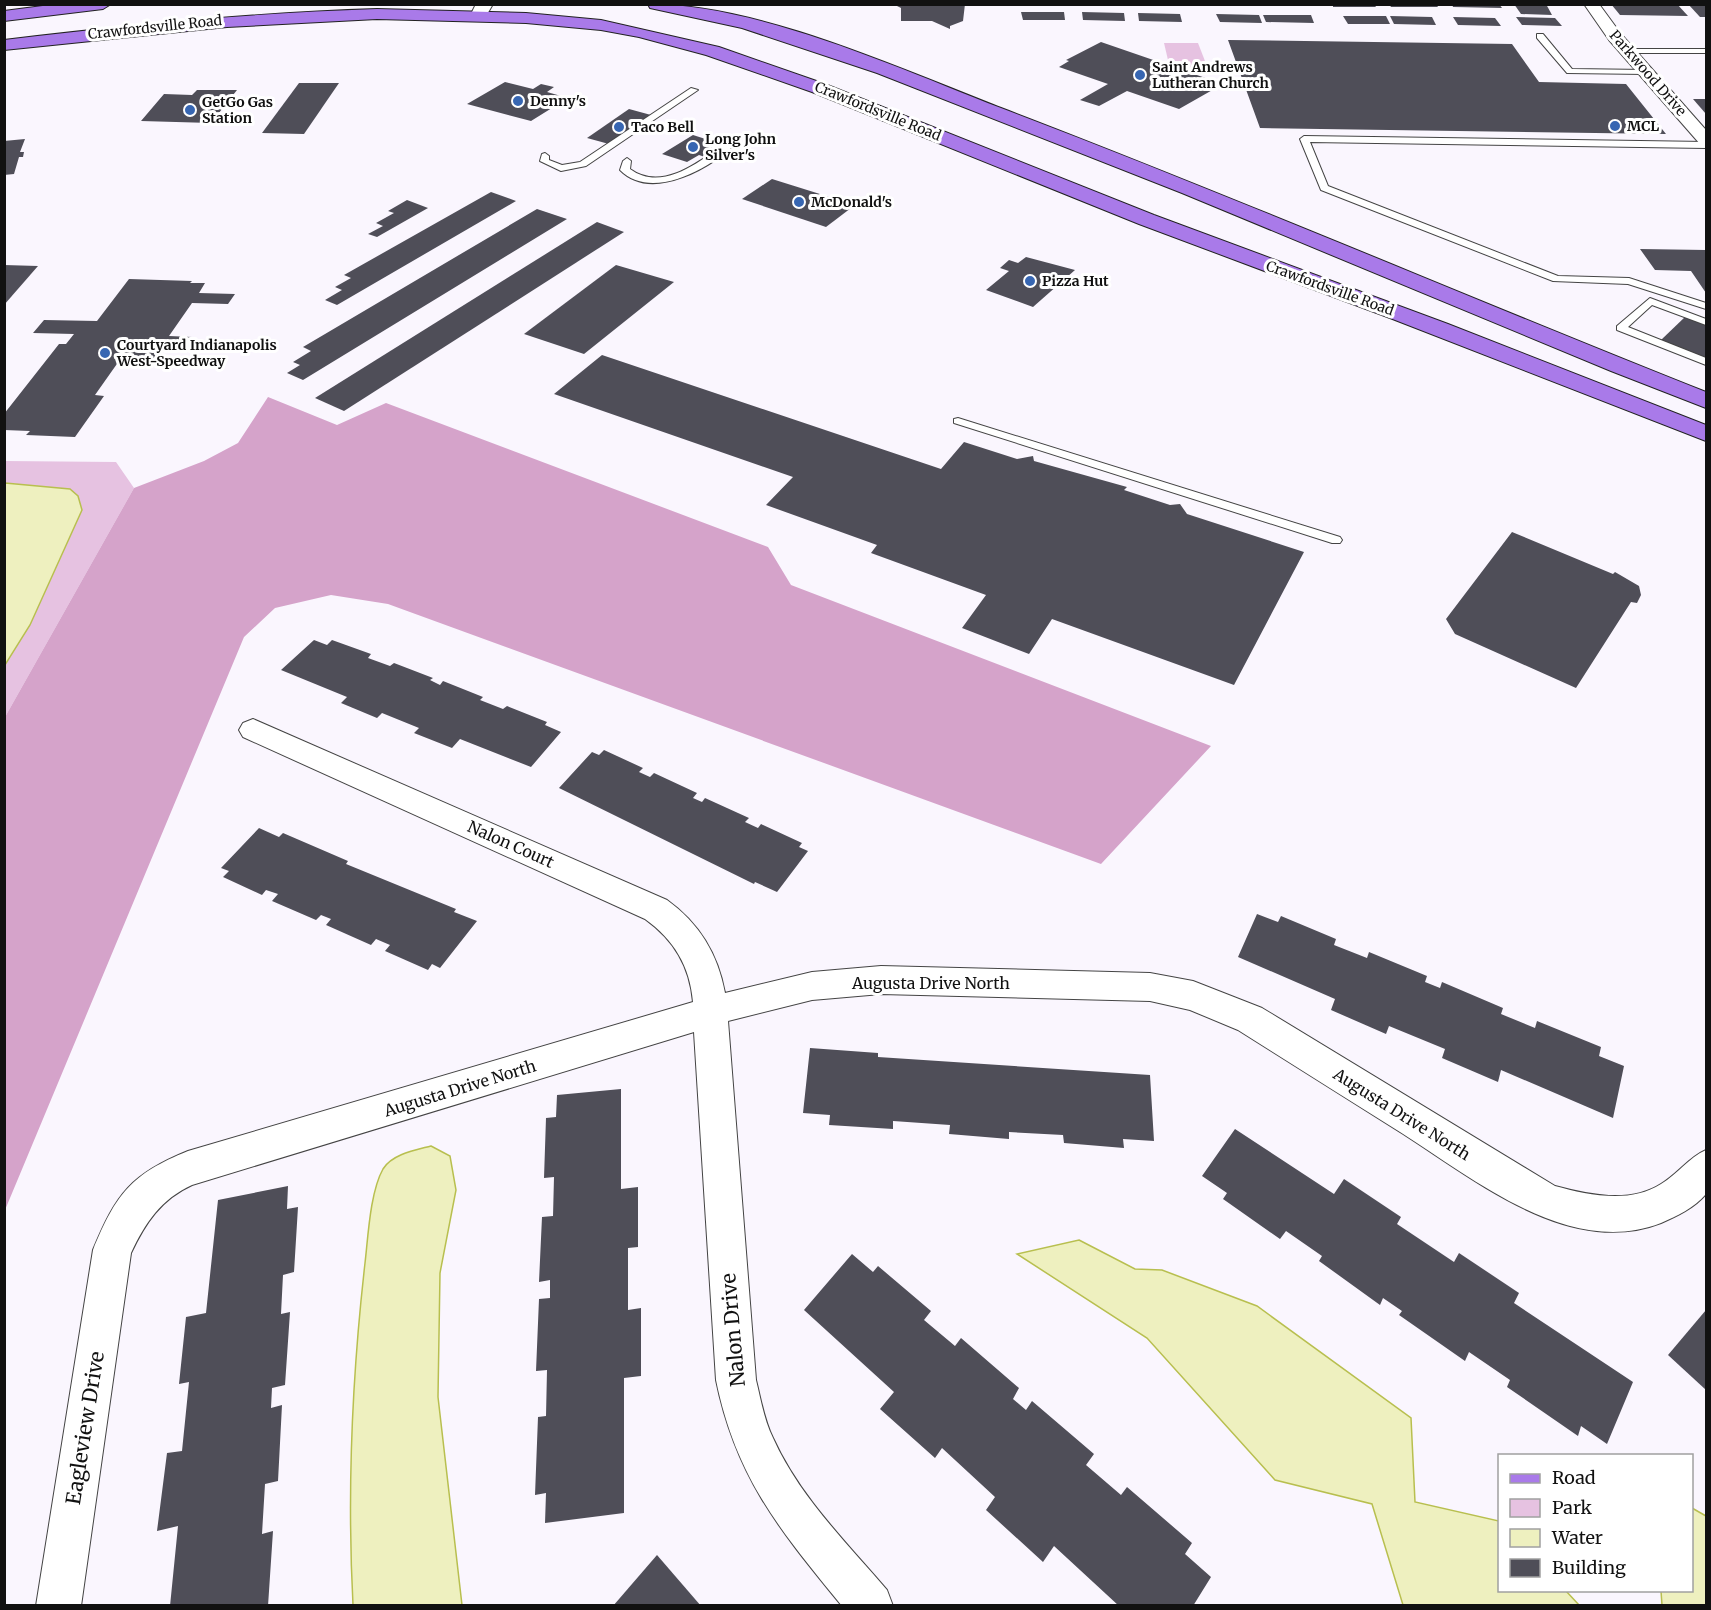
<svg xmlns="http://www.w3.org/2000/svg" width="1711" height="1610" font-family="Merriweather,serif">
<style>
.green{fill:#e6c2e1}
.forest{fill:#d5a3ca}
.water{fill:#eef0bf;stroke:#b8bf4f;stroke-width:1.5}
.building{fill:#4f4e58}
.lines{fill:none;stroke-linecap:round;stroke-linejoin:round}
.service-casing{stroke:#444;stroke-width:2}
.minor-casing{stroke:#444;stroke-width:2}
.tertiary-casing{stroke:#444;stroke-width:2}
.primary-casing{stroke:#222;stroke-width:2}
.service{fill:#fff;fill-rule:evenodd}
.minor{fill:#fff;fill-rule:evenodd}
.tertiary{fill:#fff;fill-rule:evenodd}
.primary{fill:#a97ae9;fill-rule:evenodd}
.poi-dot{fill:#3766b2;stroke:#fff;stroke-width:2}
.labels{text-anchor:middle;stroke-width:6;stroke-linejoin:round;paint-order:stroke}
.far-street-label{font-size:14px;fill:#111;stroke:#fff}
.far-poi-label{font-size:14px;font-weight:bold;fill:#111;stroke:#fff;text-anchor:start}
.street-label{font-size:16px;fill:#111;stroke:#fff}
.near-street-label{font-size:20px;fill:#111;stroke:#fff}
</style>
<rect width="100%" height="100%" fill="#faf6fe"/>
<g class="green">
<path d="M1164,43H1198L1210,74L1168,60Z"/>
<path d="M5,461L116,462L134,488L5,717V665L30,625L82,510L70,489L5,483Z"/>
</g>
<path class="forest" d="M268,397L337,425L386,403L768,547L791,585L1211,746L1101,864L388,604L331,595L275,608L244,637L5,1210V717L134,488L204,461L238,443Z"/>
<g class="water">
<path d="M5,483L70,489L78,496L82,510L30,625L5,665Z"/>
<path d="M431,1146L450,1156L456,1190L440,1273L438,1397L462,1605H353C347,1491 352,1377 365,1263C368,1238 370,1192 383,1169C392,1154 416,1150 431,1146Z"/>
<path d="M1079,1240L1135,1269L1162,1270L1257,1306L1411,1418L1415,1502L1499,1521L1500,1590L1566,1591L1579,1605H1403L1372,1504L1275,1480L1147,1338L1017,1254Z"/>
<path d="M1692,1508L1706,1516V1605H1662L1661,1591L1692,1590Z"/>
</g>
<g class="building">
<path d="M893,4H965L963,21L950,26V29L932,21H901V8Z"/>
<path d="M1333,4H1374L1376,7H1333Z"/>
<path d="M1389,4H1436L1438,7H1391Z"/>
<path d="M1452,4H1499L1502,8L1453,7Z"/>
<path d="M1514,4H1546L1552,15L1521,14Z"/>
<path d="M1611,4H1677L1688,16L1620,15Z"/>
<path d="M1688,4H1706V17H1700Z"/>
<path d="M1021,12H1064L1065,20H1023Z"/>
<path d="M1082,12L1124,13L1125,21L1083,20Z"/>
<path d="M1138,13L1180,14L1182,22L1139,21Z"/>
<path d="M1216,14L1259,15L1262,23L1220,22Z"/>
<path d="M1263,15H1311L1314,23L1266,22Z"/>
<path d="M1343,16H1386L1390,24H1348Z"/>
<path d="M1390,16L1432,17L1436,25L1394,24Z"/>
<path d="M1453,17L1495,18L1501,26L1458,25Z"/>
<path d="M1516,17L1555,18L1562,26L1522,25Z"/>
<path d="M1228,40L1512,44L1539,82L1626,84L1666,134L1260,128Z"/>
<path d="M1101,42L1223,84L1179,109L1127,91L1099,106L1080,100L1108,84L1059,67L1069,61L1066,60Z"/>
<path d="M505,82L533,89L541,84L554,87L547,92L568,98L531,121L467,104Z"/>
<path d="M299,83H339L304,134L262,133Z"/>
<path d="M197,90H237L211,123L141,121L164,94L192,95Z"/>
<path d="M1693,99H1706V114Z"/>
<path d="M629,109L651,115L609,144L587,138Z"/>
<path d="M693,135L718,143L706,151L711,153L705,157L699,155L687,162L662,154Z"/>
<path d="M25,139L20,152H24L23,157H19L14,174L4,175V141Z"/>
<path d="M772,179L855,205L826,227L742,199Z"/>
<path d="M491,192L516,201L337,305L325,300L342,290L335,287L351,278L344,275Z"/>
<path d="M407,200L428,208L377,237L368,234L383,226L376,223L394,213L388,211Z"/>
<path d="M537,209L567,219L303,380L287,373L300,365L293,362L311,351L303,347Z"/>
<path d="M597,222L624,232L344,411L315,398Z"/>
<path d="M1640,249L1706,250V293L1691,271L1655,270Z"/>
<path d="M1026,257L1075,270L1033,307L986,290L1009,271L1000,268L1009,260L1018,263Z"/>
<path d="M4,265L38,266L4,305Z"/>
<path d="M616,265L674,282L584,354L524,334Z"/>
<path d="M129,279L192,281L190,283H205L199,293L235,294L228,304L192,303L169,336L192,337L186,345L164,344L151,362L119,361L95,395L104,396L75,437L26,435L30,431L4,430V414L59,344H66L74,334L33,333L44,320L97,321Z"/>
<path d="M1686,316L1706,324V358L1661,340Z"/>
<path d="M602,355L941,469L964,442L1017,459L1033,456L1034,461L1127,487L1124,490L1170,505L1180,504L1187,514L1304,552L1234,685L1052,619L1029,654L962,628L986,595L871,553L877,545L766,505L793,477L554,394Z"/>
<path d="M1512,532L1613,574L1615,572L1639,586L1641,595L1637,603L1631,602L1576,688L1455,634L1446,619Z"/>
<path d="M314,640L327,645L332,640L371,654L368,658L390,666L394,663L433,678L430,680L440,685L443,681L483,697L480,700L503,709L507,706L547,722L545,725L561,732L531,767L460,739L452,748L414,733L419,728L382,713L377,718L341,703L347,697L281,670Z"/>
<path d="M604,750L643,768L639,772L650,777L654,773L697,793L693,798L702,802L705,798L749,818L745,822L758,828L761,824L802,843L799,847L808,851L777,892L755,882L754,884L559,788L592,752L599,755Z"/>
<path d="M259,828L279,837L283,833L348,861L346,864L456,909L454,912L477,921L440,968L432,964L428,970L385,951L390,945L376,939L371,945L326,925L331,919L321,915L316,920L272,901L278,894L266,890L262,895L223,877L229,871L221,868Z"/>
<path d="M1257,914L1278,922L1281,916L1336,939L1334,945L1367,958L1369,952L1427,976L1425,982L1440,988L1442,982L1503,1008L1501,1014L1535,1028L1537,1021L1601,1047L1599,1056L1624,1066L1613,1118L1501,1070L1498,1082L1442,1058L1445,1049L1389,1026L1386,1034L1331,1010L1335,999L1238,957Z"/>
<path d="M810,1048L878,1053V1057L1150,1075L1154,1141L1123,1139L1124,1148L1064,1143L1063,1135L1009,1132V1139L949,1134L950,1125L893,1121V1129L829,1125L830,1115L803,1113Z"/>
<path d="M621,1089V1189L638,1187V1247L628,1248V1310L641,1308V1376L624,1378V1513L545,1523L546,1493L535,1495L538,1417L546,1416L547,1370L536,1371L539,1299L550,1298V1280L539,1282L542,1217L553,1216L554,1177L544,1178L546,1118L556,1117L557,1095Z"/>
<path d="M1235,1129L1334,1194L1344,1179L1401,1217L1397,1224L1454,1262L1459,1253L1519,1293L1514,1303L1633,1382L1607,1444L1581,1426L1578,1436L1507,1387L1510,1380L1469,1352L1465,1361L1399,1315L1402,1311L1383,1298L1380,1305L1319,1261L1322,1256L1286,1231L1280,1239L1223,1199L1227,1193L1202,1176Z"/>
<path d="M288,1186L287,1209L298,1207L294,1272L283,1275L281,1314L290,1312L285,1385L272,1388L271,1408L282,1405L278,1481L265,1484L262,1534L273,1531L268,1606H170L178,1526L157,1531L167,1453L182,1451L189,1382L179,1384L186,1317L206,1313L218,1200Z"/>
<path d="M852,1254L873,1272L878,1266L931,1311L924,1320L955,1346L961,1338L1019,1388L1013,1399L1026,1410L1032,1401L1094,1454L1086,1465L1121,1495L1127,1487L1192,1543L1185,1554L1211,1577L1193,1606H1119L1054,1546L1043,1562L986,1510L995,1497L942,1448L935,1458L880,1409L894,1392L804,1310Z"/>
<path d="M1706,1310V1390L1668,1355Z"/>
<path d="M657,1555L701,1606H613Z"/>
</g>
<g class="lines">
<defs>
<g id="service">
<path d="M1537,34H1543L1572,69L1646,70L1650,72L1646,74L1567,73L1537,38Z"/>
<path d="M1627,49H1706V53H1624L1623,51Z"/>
<path d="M691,88L698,90L586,166L561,171L540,161L542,154L545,153L549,156V160L562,165L580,162Z"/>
<path d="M1304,136L1706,142V148L1310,142L1328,186L1558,276L1629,278L1706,303V309L1628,284L1553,281L1321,190L1300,139Z"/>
<path d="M733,138L740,140C714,166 653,203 620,170L623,161L627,158L631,161L630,169C664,194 704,158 733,138Z"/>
<path d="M1650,298L1706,319V325L1652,305L1628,327L1706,358V365L1617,330V326Z"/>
<path d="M958,418L1340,537L1342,540L1340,543H1332L954,423V419Z"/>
</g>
<g id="minor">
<path d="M1584,4H1599L1621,34L1706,130V145L1700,144L1609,40Z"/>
<path d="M253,719L667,900C699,923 718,954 725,993L812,972L881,966L1150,973L1193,981L1262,1008L1555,1186C1588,1195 1630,1204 1661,1184C1678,1174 1688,1158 1706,1150V1194C1694,1208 1677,1216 1661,1223C1569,1259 1473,1178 1400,1132C1346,1098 1292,1064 1238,1030L1190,1010L1150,1001L881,994L812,1000L728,1021L756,1380C761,1400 764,1420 773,1438C799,1496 846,1542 887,1590L893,1606H842C780,1530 736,1478 716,1380L694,1032L192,1185C161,1199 145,1223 131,1253L81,1606H36L93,1250C116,1194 131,1174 188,1151L693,1002C690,966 674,940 645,919L243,737L239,730L243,723Z"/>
</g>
<path id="tertiary" d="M476,4H493L486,16L480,17L472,12Z"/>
<g id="primary">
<path d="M58,4H111L103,9L4,21V11Z"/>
<path d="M648,4C758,4 898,68 1001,108C1238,198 1471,299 1706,392V408L1611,371L1182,193L877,73L742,28L650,8Z"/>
<path d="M377,9L526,13L601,20L719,47L825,84L1154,215L1448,324L1706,425V441L1390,318L1139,224L812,92L706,55L639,37L601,30L526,23L377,19L227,27L4,50V40C128,25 252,13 377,9Z"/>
</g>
</defs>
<use href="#service" class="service-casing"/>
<use href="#minor" class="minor-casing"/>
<use href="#tertiary" class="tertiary-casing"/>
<use href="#primary" class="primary-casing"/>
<use href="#service" class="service"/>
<use href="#minor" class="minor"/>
<use href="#tertiary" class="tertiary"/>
<use href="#primary" class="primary"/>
</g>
<g class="poi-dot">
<circle cx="1140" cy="75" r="6"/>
<circle cx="518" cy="101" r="6"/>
<circle cx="190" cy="110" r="6"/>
<circle cx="1615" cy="126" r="6"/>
<circle cx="619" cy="127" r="6"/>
<circle cx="693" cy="147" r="6"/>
<circle cx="799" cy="202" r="6"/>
<circle cx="1030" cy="281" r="6"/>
<circle cx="105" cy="353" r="6"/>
</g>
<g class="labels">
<g class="far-street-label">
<text transform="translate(155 27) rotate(-6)" y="5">Crawfordsville Road</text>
<text transform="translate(1648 73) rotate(49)" y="5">Parkwood Drive</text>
<text transform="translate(878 111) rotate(22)" y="5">Crawfordsville Road</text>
<text transform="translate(1330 288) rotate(20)" y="5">Crawfordsville Road</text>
</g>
<g class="far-poi-label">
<text x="1152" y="72">Saint Andrews<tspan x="1152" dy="16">Lutheran Church</tspan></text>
<text x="530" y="106">Denny's</text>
<text x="202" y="107">GetGo Gas<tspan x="202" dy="16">Station</tspan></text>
<text x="1627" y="131">MCL</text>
<text x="631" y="132">Taco Bell</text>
<text x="705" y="144">Long John<tspan x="705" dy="16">Silver's</tspan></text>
<text x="811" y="207">McDonald's</text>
<text x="1042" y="286">Pizza Hut</text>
<text x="117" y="350">Courtyard Indianapolis<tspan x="117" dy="16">West-Speedway</tspan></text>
</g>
<g class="street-label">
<text transform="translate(511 844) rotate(24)" y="6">Nalon Court</text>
<text x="931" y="989">Augusta Drive North</text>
<text transform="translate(460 1088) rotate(-17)" y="6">Augusta Drive North</text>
<text transform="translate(1402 1114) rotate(32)" y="6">Augusta Drive North</text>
</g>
<g class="near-street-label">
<text transform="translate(733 1330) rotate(-95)" y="7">Nalon Drive</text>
<text transform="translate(85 1428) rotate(-81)" y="7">Eagleview Drive</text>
</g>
</g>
<rect width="1711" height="1610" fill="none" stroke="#111111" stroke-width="12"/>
<rect x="1498" y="1454" width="195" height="138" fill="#ffffff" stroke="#a0a0a0" stroke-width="1.5"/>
<rect x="1510" y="1474" width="30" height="9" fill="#a97ae9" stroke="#a0a0a0" stroke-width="1.5"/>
<text x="1552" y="1484" font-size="18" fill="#111111">Road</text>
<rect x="1510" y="1499" width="30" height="18" fill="#e6c2e1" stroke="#a0a0a0" stroke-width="1.5"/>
<text x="1552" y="1514" font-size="18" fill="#111111">Park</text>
<rect x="1510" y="1529" width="30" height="18" fill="#eef0bf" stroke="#a0a0a0" stroke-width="1.5"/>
<text x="1552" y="1544" font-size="18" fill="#111111">Water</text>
<rect x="1510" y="1559" width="30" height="18" fill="#4f4e58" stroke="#a0a0a0" stroke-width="1.5"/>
<text x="1552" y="1574" font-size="18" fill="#111111">Building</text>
</svg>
